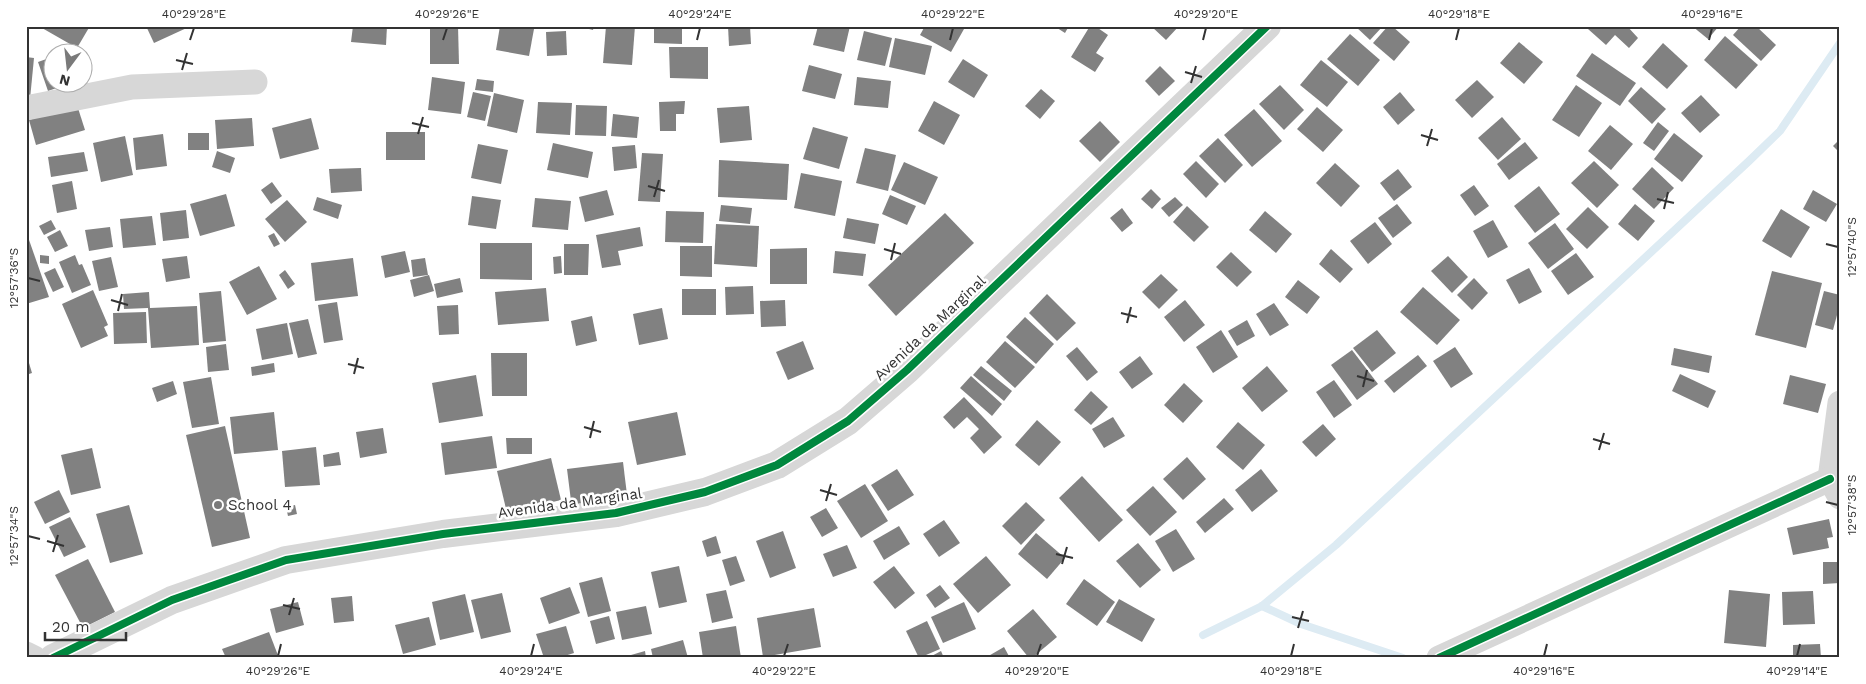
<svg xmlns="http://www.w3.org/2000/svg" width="1866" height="684" font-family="'Work Sans',sans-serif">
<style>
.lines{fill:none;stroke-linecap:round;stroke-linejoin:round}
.stream{stroke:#ddebf3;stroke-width:8}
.building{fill:#818181}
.minor{stroke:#d7d7d7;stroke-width:25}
.tertiary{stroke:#d7d7d7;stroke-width:28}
.cycleway-casing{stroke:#fff;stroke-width:11}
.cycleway{stroke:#00873e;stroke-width:8}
.ticks{fill:none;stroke:#333;stroke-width:2}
.poi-dot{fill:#7a7a7a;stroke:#fff;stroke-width:2}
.labels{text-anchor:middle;stroke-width:5;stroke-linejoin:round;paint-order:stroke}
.street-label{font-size:15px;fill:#333;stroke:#fff}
.poi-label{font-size:15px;fill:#333;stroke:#fff;text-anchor:start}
.neatline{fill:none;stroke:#333;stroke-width:2}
.ticks-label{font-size:12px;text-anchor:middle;fill:#333}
</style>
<rect width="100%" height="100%" fill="#fff"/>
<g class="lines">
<g class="stream">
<path d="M1262,606L1301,624L1403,658"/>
<path d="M1203,635L1262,606L1336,545L1749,161L1780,131L1840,43"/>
</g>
</g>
<g class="building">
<path d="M43,26H90L77,48L42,28Z"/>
<path d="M146,26H191L154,43Z"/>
<path d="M353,26H387L386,45L351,42Z"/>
<path d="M430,26H458L459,64H430Z"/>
<path d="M500,26L534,29L529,56L496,50Z"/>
<path d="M577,26H594L593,30Z"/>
<path d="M606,26H635L632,65L603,63Z"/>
<path d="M654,26H682V44L654,43Z"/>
<path d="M728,26H750L751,44L729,46Z"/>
<path d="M818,26H850L844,52L813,45Z"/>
<path d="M925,26H959L964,29L951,52L920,35Z"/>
<path d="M1054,26H1069L1065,33Z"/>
<path d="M1090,26H1095L1108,35L1096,53L1104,58L1095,72L1071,57Z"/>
<path d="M1151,26H1179L1166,40Z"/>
<path d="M1355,26H1383L1370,40Z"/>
<path d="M1388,26H1392L1410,42L1394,61L1373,43Z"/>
<path d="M1591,26H1627L1638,38L1629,48L1615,35L1606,45L1588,29Z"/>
<path d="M1692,26H1719L1708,39Z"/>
<path d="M1741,26H1756L1776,45L1761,61L1733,35Z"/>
<path d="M566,31L567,55L547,56L546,32Z"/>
<path d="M864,31L892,38L885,66L857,60Z"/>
<path d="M1350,34L1380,60L1358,86L1327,59Z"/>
<path d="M1725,36L1758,65L1736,89L1704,60Z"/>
<path d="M895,38L932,46L925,75L889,67Z"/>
<path d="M1519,42L1543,62L1524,84L1500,63Z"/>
<path d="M1663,43L1688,66L1667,89L1642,67Z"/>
<path d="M669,47H708V79L670,78Z"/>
<path d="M1592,53L1636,83L1620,106L1576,76Z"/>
<path d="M26,57L34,58L30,99H26Z"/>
<path d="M52,57V82L71,83L48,91L38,62Z"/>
<path d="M963,59L988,75L974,98L948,82Z"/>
<path d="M1321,60L1348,82L1327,107L1300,85Z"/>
<path d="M809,65L842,74L835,99L802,91Z"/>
<path d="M1160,66L1175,81L1159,96L1145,81Z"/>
<path d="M432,77L465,82L461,114L428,110Z"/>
<path d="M857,77L891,81L888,108L854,105Z"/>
<path d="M477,79L494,81L493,92L475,90Z"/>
<path d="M1477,80L1494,97L1472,118L1455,100Z"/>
<path d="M1280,85L1304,110L1284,130L1259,104Z"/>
<path d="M1576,85L1602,103L1579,137L1552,120Z"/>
<path d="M1641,87L1666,109L1652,124L1628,101Z"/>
<path d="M1041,89L1055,101L1040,119L1025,106Z"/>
<path d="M473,92L491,96L485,121L467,117Z"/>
<path d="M1400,92L1415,110L1398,125L1383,107Z"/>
<path d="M494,93L524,100L517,133L487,126Z"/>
<path d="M1701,95L1720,115L1700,133L1681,113Z"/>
<path d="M685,101L684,114H676V131H660L659,102Z"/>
<path d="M934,101L960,115L944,145L918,131Z"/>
<path d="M538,102L572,103L570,135L536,133Z"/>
<path d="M77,105L85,130L36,145L29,120Z"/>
<path d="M576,105L607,106L606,136L575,135Z"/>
<path d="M749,106L752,140L720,143L717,108Z"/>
<path d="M1317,107L1343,130L1323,152L1297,129Z"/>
<path d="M1254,109L1282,141L1252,167L1224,135Z"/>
<path d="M613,114L639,117L637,138L611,136Z"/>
<path d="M1502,117L1521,139L1498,160L1478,138Z"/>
<path d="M252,118L254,146L217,149L215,120Z"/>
<path d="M311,118L319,149L280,159L272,128Z"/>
<path d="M1100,121L1120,142L1100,162L1079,141Z"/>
<path d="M1658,122L1669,131L1654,151L1643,143Z"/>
<path d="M1610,125L1633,144L1611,170L1588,151Z"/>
<path d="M813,127L848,137L839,169L803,159Z"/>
<rect x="386" y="132" width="39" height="28"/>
<rect x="188" y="133" width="21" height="17"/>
<path d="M1674,133L1703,156L1682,182L1654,159Z"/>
<path d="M163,134L167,166L136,170L133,138Z"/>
<path d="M125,136L133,175L101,182L93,143Z"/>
<path d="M1218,138L1243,165L1225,183L1199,156Z"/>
<path d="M1840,139V153L1833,146Z"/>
<path d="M1525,142L1538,158L1509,180L1497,164Z"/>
<path d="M553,143L593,152L588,178L547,170Z"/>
<path d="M478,144L508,150L501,184L471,178Z"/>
<path d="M635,145L637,168L614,171L612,147Z"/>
<path d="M865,148L896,155L888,191L856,183Z"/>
<path d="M217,151L235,158L230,173L212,167Z"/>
<path d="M84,152L88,171L51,177L48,157Z"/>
<path d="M642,153L663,154L660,202L638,201Z"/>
<path d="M719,160L789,164L787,200L718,197Z"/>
<path d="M1196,161L1219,184L1206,198L1183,174Z"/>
<path d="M1594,161L1619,185L1597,208L1571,183Z"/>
<path d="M904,162L938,177L925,205L891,190Z"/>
<path d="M1335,163L1360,186L1341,207L1316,183Z"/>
<path d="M1652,167L1674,188L1654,209L1632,189Z"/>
<path d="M361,168L362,191L331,193L329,169Z"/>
<path d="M1398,169L1412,187L1394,201L1380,183Z"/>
<path d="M801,173L842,181L835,216L794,208Z"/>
<path d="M72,181L77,209L57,213L52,185Z"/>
<path d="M272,182L282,196L271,204L261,190Z"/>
<path d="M1474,185L1489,206L1475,216L1460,195Z"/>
<path d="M1539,186L1560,214L1535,233L1514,206Z"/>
<path d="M1151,189L1161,199L1152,209L1141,199Z"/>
<path d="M607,190L614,215L585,222L579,197Z"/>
<path d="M1813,190L1837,204L1826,222L1803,209Z"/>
<path d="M226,194L235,226L200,236L190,204Z"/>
<path d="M890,195L916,206L907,225L882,214Z"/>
<path d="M472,196L501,200L496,229L468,225Z"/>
<path d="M317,197L342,205L338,219L313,210Z"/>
<path d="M1175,197L1183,205L1169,217L1161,208Z"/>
<path d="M535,198L571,201L568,230L532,227Z"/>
<path d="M287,200L307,222L285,242L265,219Z"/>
<path d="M1397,204L1412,223L1393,238L1378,218Z"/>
<path d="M1635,204L1655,221L1638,241L1618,224Z"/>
<path d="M721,205L752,208L750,224L719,221Z"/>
<path d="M1187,206L1209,227L1194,242L1173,222Z"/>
<path d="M1588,207L1609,227L1587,249L1566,229Z"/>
<path d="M1122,208L1133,223L1122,232L1110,218Z"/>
<path d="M1781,209L1810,227L1791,258L1762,241Z"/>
<path d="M186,210L189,238L163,241L160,213Z"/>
<path d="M666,211L704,212L703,243L665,242Z"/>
<path d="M1265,211L1292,234L1276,253L1249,230Z"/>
<path d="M945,213L974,243L896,316L868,285Z"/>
<path d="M152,216L156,245L123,248L120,219Z"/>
<path d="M847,218L879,224L875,244L843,238Z"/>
<path d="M51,220L56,229L44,235L39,226Z"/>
<path d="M1493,220L1508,247L1488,258L1473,231Z"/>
<path d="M1375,222L1392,244L1368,264L1350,241Z"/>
<path d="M1555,223L1574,249L1548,269L1528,243Z"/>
<path d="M716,224L759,226L757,267L714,264Z"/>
<path d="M110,227L113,247L89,251L85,230Z"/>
<path d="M640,227L643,246L618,251L621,265L602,268L596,235Z"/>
<path d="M60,230L68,246L55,252L47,237Z"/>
<path d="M274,233L280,244L274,247L268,236Z"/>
<path d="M26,237H28L49,297L26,304Z"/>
<path d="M480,243H532V280L480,279Z"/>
<path d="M564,244H589L588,275H564Z"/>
<path d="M680,246H712V277L680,276Z"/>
<path d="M807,248V284H770V249Z"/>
<path d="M1331,249L1353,269L1340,283L1319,264Z"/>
<path d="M405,251L410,272L385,278L381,256Z"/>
<path d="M835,251L866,254L863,276L833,273Z"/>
<path d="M1231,252L1252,272L1237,287L1216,267Z"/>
<path d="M1576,253L1594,277L1568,295L1551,271Z"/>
<path d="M40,255L49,256V264L40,263Z"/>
<path d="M75,255L79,265L82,264L91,285L72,293L59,262Z"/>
<path d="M187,256L190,278L166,282L162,259Z"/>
<path d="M561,256L562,273L554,274L553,257Z"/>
<path d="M1448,256L1468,277L1452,293L1431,271Z"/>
<path d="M111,257L118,287L99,291L92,261Z"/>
<path d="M353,258L358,296L315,301L311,263Z"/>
<path d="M425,258L428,275L413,277L411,260Z"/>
<path d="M259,266L277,299L247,315L229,282Z"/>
<path d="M55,268L64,287L53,292L44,273Z"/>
<path d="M1529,268L1542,292L1519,304L1506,280Z"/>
<path d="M285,270L295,284L288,289L279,275Z"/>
<path d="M1772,271L1822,283L1806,348L1755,335Z"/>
<path d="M1161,274L1178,290L1159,309L1142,292Z"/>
<path d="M429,275L434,291L414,297L410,280Z"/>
<path d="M460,278L463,292L437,298L434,284Z"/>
<path d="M1474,278L1488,293L1472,310L1457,295Z"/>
<path d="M1298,280L1320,297L1307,314L1285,297Z"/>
<path d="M753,286L754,314L726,315L725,287Z"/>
<path d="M1423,287L1460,320L1437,345L1400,312Z"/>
<path d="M546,288L549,321L498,325L495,292Z"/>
<rect x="682" y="289" width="34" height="26"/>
<path d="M93,290L108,325L104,327L108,336L81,348L62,304Z"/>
<path d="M221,291L226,341L203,343L199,293Z"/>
<path d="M1824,291L1840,295V304L1833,330L1815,325Z"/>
<path d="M149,292L150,308L197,306L199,345L151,348L148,308L124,309L123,294Z"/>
<path d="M1047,294L1076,323L1057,341L1029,313Z"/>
<path d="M785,300L786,326L761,327L760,301Z"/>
<path d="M1185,300L1205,325L1184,342L1164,317Z"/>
<path d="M337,302L343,340L324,343L318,305Z"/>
<path d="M1274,303L1289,325L1270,336L1256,314Z"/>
<path d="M458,305L459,334L439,335L437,306Z"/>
<path d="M662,308L668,339L639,345L633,314Z"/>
<path d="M146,312L147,343L114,344L113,313Z"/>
<path d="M592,316L597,341L576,346L571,321Z"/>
<path d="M1025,317L1054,344L1036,364L1006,337Z"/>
<path d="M308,319L317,354L298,358L289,323Z"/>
<path d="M1247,320L1255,336L1237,346L1228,331Z"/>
<path d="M287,323L293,354L262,360L256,329Z"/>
<path d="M1221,330L1238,357L1213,373L1196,347Z"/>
<path d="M1377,330L1396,353L1372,372L1353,348Z"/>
<path d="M803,341L814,369L788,380L776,352Z"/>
<path d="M1005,341L1035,367L1015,388L986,362Z"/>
<path d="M226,344L229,370L208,372L206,347Z"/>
<path d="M1077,347L1098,372L1087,381L1066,356Z"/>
<path d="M1455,347L1473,374L1451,388L1433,361Z"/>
<path d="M1674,348L1712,356L1709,373L1671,365Z"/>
<path d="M1352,350L1378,384L1357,400L1331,365Z"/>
<path d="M26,353L32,373L26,375Z"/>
<path d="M491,353H527V396H492Z"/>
<path d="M1418,355L1427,366L1394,393L1384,381Z"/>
<path d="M1140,356L1153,374L1132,389L1119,372Z"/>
<path d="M274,363L275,372L252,376L251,367Z"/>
<path d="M981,366L1012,391L1004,401L973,375Z"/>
<path d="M1267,366L1288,391L1262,412L1242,388Z"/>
<path d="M1680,374L1716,391L1708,408L1672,391Z"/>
<path d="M476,375L483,416L439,423L432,383Z"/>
<path d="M1790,375L1826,384L1818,413L1783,404Z"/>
<path d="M971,376L1002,404L992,416L960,388Z"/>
<path d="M211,377L219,424L192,428L183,382Z"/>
<path d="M1334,380L1352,405L1334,418L1316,392Z"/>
<path d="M173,381L177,394L157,402L152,388Z"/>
<path d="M1184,383L1203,401L1183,423L1164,405Z"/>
<path d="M1091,391L1108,407L1091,425L1074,410Z"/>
<path d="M964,397L1002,437L984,454L970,438L979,429L967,417L954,429L943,417Z"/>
<path d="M274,412L278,450L234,454L230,417Z"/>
<path d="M677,412L686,455L637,465L628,422Z"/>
<path d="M1113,417L1125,436L1104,448L1092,429Z"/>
<path d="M1037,420L1061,442L1039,466L1015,445Z"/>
<path d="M1238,422L1265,445L1243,470L1216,447Z"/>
<path d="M1323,424L1336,439L1316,457L1302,442Z"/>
<path d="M225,426L250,538L212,547L186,435Z"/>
<path d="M383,428L387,453L360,458L356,432Z"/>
<path d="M492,436L497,468L445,475L441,443Z"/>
<path d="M506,438H532V454H507Z"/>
<path d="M316,447L320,485L285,487L282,451Z"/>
<path d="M92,448L101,488L71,495L61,455Z"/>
<path d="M339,452L341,465L324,467L323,455Z"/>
<path d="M1187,457L1206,479L1183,500L1163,479Z"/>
<path d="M551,458L561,500L507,513L497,471Z"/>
<path d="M623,462L628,503L572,509L567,469Z"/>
<path d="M897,469L914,495L888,511L871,485Z"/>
<path d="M1261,469L1278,491L1252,512L1235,490Z"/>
<path d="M1082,476L1123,520L1099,542L1059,498Z"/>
<path d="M865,484L888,521L861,538L837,501Z"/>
<path d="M1153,486L1177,512L1150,536L1126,510Z"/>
<path d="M59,490L70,512L45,524L34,502Z"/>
<path d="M1224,498L1234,509L1205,533L1196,522Z"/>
<path d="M1026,502L1045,520L1021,545L1002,526Z"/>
<path d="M129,505L143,554L110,563L96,514Z"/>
<path d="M295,505L297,514L288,516L286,507Z"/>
<path d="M826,508L838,528L822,537L810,517Z"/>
<path d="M70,517L86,547L64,557L49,527Z"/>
<path d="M1829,519L1833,537L1827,538L1829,548L1793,555L1787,528Z"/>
<path d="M944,520L960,543L939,557L923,534Z"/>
<path d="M899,526L910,544L884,560L873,541Z"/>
<path d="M1176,529L1195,559L1173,572L1155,541Z"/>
<path d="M783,531L796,568L770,578L756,541Z"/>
<path d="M1036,533L1065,558L1047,579L1018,554Z"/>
<path d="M716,536L721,553L707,557L702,541Z"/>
<path d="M1138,543L1161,570L1140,588L1116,561Z"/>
<path d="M847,545L857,568L833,577L823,554Z"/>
<path d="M736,556L745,581L730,586L722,560Z"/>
<path d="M986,556L1011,585L978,613L953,584Z"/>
<path d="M88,559L115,612L83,628L55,575Z"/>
<path d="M1823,562H1840V583L1823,584Z"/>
<path d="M679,566L687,602L659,608L651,572Z"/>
<path d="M894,566L915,593L895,609L873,582Z"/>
<path d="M602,577L611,611L588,617L579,583Z"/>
<path d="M1084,579L1115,602L1097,626L1066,604Z"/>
<path d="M940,585L950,598L935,608L926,595Z"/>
<path d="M570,587L580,613L549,624L540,598Z"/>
<path d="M726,590L733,618L712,623L706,594Z"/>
<path d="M1729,590L1770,594L1766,647L1724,643Z"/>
<path d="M1813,591L1815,624L1783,625L1782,592Z"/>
<path d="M502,593L511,632L481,639L471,600Z"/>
<path d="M465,594L474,632L440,640L432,602Z"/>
<path d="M352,596L354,621L334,623L331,598Z"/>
<path d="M1119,599L1155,619L1142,642L1106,622Z"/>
<path d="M298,602L304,625L276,633L270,609Z"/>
<path d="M964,602L976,629L943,643L931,617Z"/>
<path d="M646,606L652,634L622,640L616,612Z"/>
<path d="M814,608L821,647L763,657L757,618Z"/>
<path d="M1033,609L1057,637L1032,658H1029L1007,631Z"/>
<path d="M609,616L615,639L596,644L590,621Z"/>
<path d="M429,617L436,645L403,654L395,625Z"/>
<path d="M927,621L940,649L919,658L906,631Z"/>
<path d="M566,626L574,653L558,658H544L536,634Z"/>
<path d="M736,626L741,658H703L699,632Z"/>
<path d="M269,632L279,658H226L222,649Z"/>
<path d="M683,640L688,658H653L651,649Z"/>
<path d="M1820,644L1821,658H1793V645Z"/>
<path d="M1004,647L1010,658H985Z"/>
<path d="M645,651L646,658H625L624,657Z"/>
<path d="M941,651L944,658H928Z"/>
</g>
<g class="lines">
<g class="minor">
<path d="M26,108L132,87L255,82"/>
<path d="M1840,403L1830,479L1840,497"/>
<path d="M26,654L34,658"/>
<path d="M1439,658L1830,479"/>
</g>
<path class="tertiary" d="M53,658L172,600L286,560L443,534L616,513L705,492L777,465L848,421L907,370L1267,26"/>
<defs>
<g id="cycleway">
<path d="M53,658L172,600L286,560L443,534L616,513L705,492L777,465L848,421L907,370L1267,26"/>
<path d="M1439,658L1830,479"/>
</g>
</defs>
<use href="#cycleway" class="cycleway-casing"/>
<use href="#cycleway" class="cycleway"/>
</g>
<path class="ticks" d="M190,40L194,28M443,40L447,28M697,40L700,28M950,40L953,28M1203,40L1206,28M1456,40L1459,28M1709,40L1712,28M176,60L193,64M182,70L187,53M1185,72L1202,77M1191,83L1196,66M412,123L429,127M418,134L423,117M1421,135L1438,140M1427,146L1432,129M648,186L665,191M654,197L659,180M1657,199L1674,203M1664,209L1668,192M1826,244L1838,247M884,249L901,254M891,260L895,243M28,278L40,281M111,300L128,305M118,311L122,294M1121,313L1137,317M1127,323L1131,307M348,364L364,368M354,374L358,358M1357,376L1374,381M1363,387L1367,370M584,427L601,432M590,438L594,421M1593,439L1610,444M1599,450L1604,433M820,490L837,495M826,501L831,484M1826,502L1838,505M28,536L40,539M47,541L64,546M53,552L58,535M1056,554L1073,558M1062,564L1067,547M283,605L300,609M289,615L294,598M1292,617L1309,621M1298,628L1303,611M278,656L281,644M531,656L534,644M784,656L788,644M1037,656L1041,644M1291,656L1294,644M1544,656L1547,644M1797,656L1800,644"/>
<circle class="poi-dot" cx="218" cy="505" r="5"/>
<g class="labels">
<g class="street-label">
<text transform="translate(930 328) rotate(-43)" y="5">Avenida da Marginal</text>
<text transform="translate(570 503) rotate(-8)" y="5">Avenida da Marginal</text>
</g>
<g class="poi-label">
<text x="228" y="510">School 4</text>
</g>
</g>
<rect width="1866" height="684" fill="none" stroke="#ffffff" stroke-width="55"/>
<g transform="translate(68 68) rotate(195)"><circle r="24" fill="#ffffff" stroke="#adadad"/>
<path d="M0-4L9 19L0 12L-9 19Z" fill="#7a7a7a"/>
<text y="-8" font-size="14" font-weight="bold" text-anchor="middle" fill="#333333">N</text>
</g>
<path d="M45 632v8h81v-8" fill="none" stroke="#333333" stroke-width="2.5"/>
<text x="52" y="632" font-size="15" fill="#333333" stroke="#ffffff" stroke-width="4" paint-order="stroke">20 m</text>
<rect x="28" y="28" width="1810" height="628" class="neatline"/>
<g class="ticks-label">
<text x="194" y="18">40°29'28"E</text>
<text x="447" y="18">40°29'26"E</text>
<text x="700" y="18">40°29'24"E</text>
<text x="953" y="18">40°29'22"E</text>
<text x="1206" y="18">40°29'20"E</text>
<text x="1459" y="18">40°29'18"E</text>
<text x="1712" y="18">40°29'16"E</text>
<text transform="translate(1852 247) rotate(-90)" y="4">12°57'40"S</text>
<text transform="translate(14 278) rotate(-90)" y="4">12°57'36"S</text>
<text transform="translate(1852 505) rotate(-90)" y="4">12°57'38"S</text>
<text transform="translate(14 536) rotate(-90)" y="4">12°57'34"S</text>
<text x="278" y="675">40°29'26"E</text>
<text x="531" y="675">40°29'24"E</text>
<text x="784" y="675">40°29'22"E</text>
<text x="1037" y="675">40°29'20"E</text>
<text x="1291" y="675">40°29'18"E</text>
<text x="1544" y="675">40°29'16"E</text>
<text x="1797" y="675">40°29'14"E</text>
</g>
</svg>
